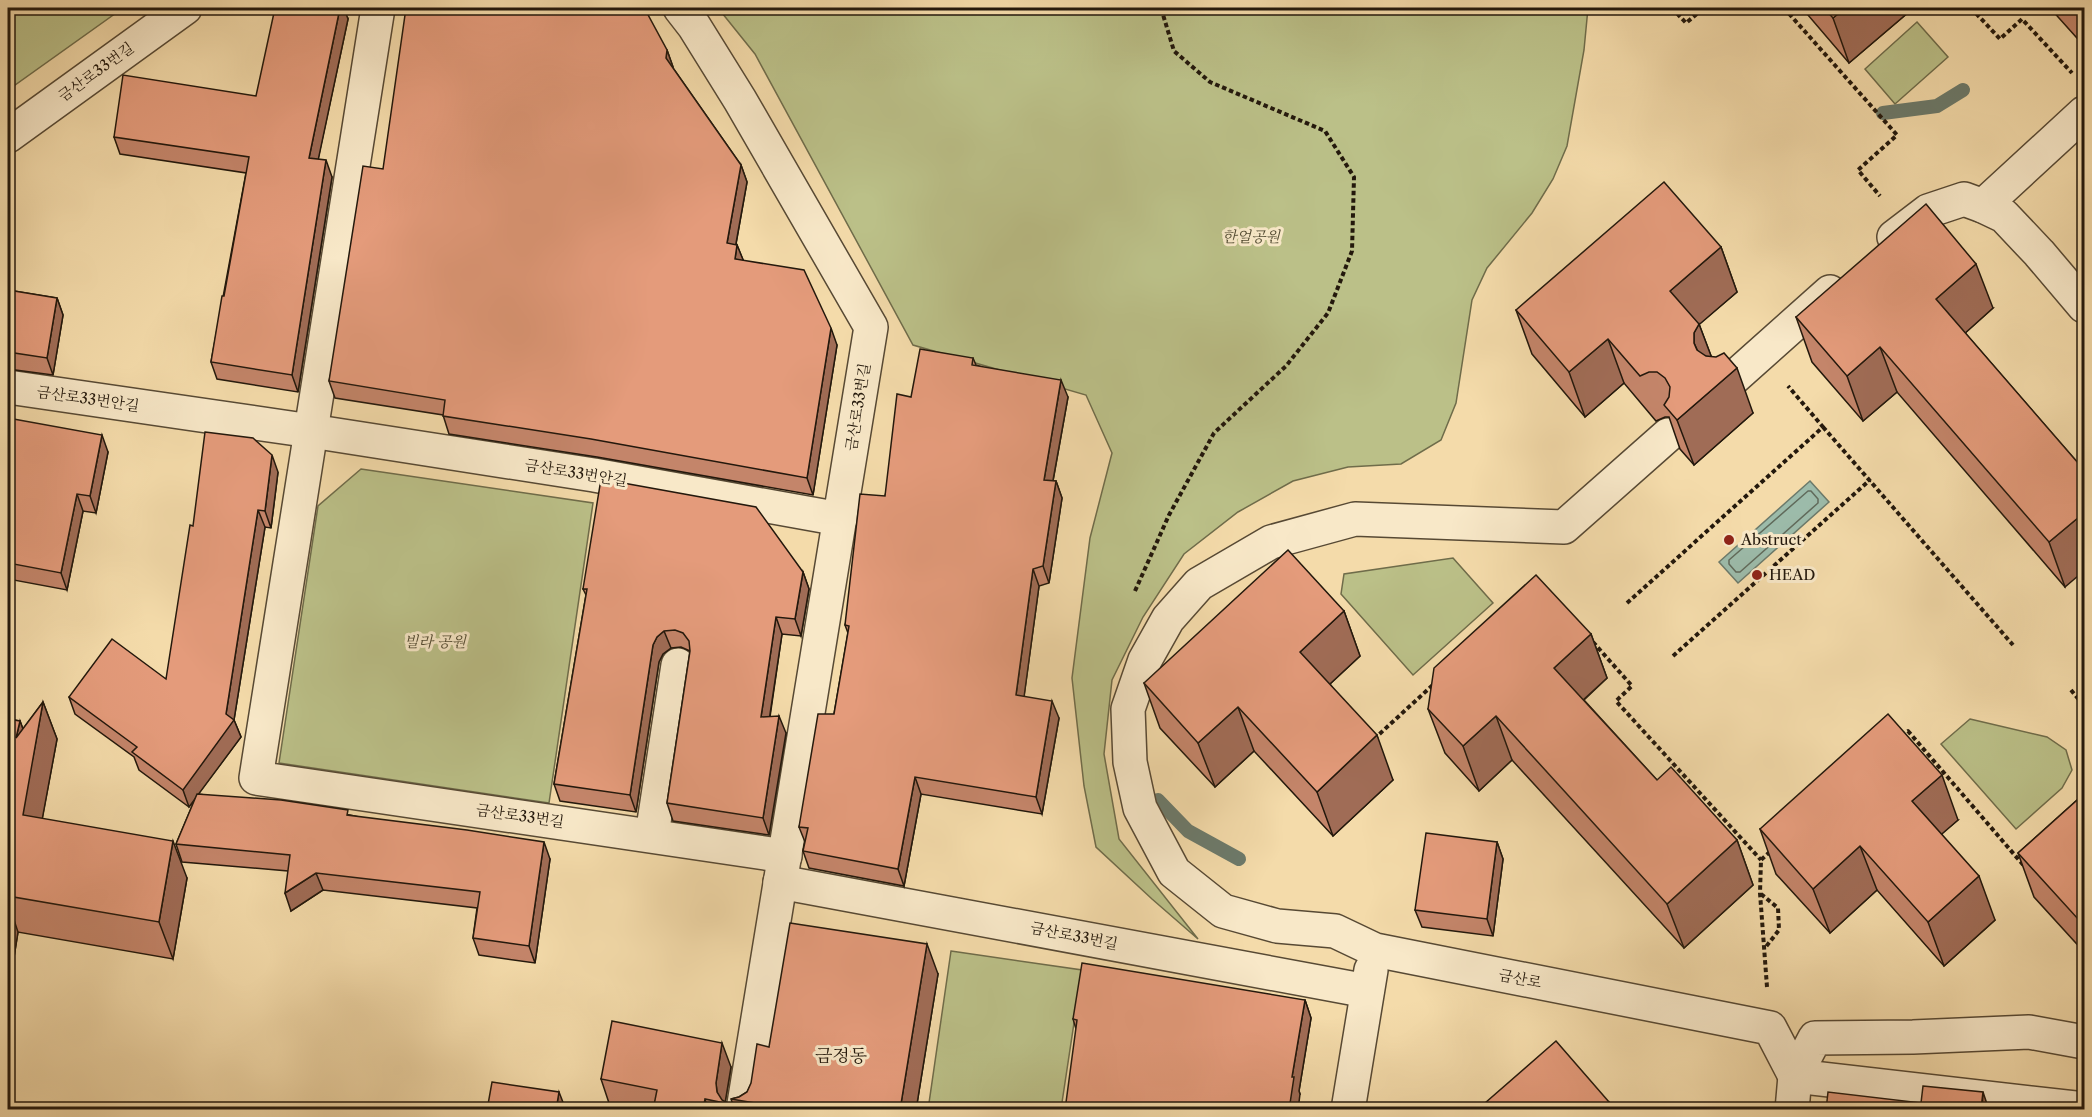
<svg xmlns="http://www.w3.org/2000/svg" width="2092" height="1117" font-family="'Libre Caslon Text','Noto Serif KR',serif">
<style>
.green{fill:#bbc088;stroke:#6f6c4a;stroke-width:1.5}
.water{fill:#9cbbaa;stroke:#6c7a6b;stroke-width:1.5}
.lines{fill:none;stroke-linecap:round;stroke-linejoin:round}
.shore{stroke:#606a5b;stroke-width:1.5}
.stream{stroke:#6c7a6b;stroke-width:14}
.minor-casing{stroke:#574934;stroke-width:36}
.path{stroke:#23180c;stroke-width:4;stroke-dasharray:4.5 3;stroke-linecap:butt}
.minor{stroke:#f8e8c8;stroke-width:33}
.wall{fill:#c4856a;stroke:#23180c;stroke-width:1.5}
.shaded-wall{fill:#a06c56;stroke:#23180c;stroke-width:1.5}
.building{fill:#e49b7b;stroke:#23180c;stroke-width:1.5}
.poi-dot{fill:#8f2418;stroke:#f8e8c8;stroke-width:2}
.labels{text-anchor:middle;stroke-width:6;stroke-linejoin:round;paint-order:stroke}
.street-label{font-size:15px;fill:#23180c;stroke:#f8e8c8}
.park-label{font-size:15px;font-style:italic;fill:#514a31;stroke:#f8e8c8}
.poi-label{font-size:15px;fill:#23180c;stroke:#f8e8c8;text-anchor:start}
.quarter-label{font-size:18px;fill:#23180c;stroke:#f8e8c8}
</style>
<rect width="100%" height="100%" fill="#f4dbaa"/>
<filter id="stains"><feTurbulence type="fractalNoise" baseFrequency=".00333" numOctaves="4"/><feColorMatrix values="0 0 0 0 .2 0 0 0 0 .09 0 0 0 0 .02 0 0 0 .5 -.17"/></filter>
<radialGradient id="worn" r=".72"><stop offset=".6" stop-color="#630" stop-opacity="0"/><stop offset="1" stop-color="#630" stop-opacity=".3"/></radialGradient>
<g class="green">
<path d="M8,8H123L8,90Z"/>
<path d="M718,8H1588L1584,50L1567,146L1553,179L1532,213L1487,268L1472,300L1456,403L1441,440L1401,464L1348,467L1293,481L1238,512L1184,554L1143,617L1112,680L1104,754L1119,839L1198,939L1152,899L1096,847L1084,786L1072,678L1090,538L1112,453L1086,395L913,345L755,54Z"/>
<path d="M1917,22L1948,57L1895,104L1865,69Z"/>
<path d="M361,469L593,503L549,803L279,763L318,506Z"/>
<path d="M1453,558L1493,603L1413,675L1341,594L1344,574Z"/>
<path d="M1970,719L2047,737L2066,750L2072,770L2062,788L2016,829L1941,744Z"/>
<path d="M951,951L1082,970L1061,1109L928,1110Z"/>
</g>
<path class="water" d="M1810,481L1829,502L1738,583L1719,562Z"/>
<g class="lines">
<path class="shore" d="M1808,491H1811L1818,499V503L1740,572H1736L1729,564V560Z"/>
<g class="stream">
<path d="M1883,113L1937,106L1963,90"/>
<path d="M1158,800L1188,831L1239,859"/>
</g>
<defs>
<g id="minor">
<path d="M378,8L256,778L785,856"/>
<path d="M680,8L694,26L740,100L871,327L743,1110"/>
<path d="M8,136L185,8"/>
<path d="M1983,206L2084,113"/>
<path d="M1894,237L1928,211L1964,199L1983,206L2004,216L2039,253L2084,306"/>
<path d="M1728,383L1830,292"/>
<path d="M8,387L311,431L594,475L840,519"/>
<path d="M1668,435L1564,527L1355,519L1271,542L1199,584L1168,619L1145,660L1128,709L1130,762L1140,808L1174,872L1223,911L1277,926L1335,931L1375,950L1770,1028L1795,1076L2084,1109"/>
<path d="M652,835L678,665"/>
<path d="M780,882L1367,991"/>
<path d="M1348,1110L1371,970"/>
<path d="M1792,1110L1795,1076L1815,1038L1913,1037L2029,1032L2084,1042"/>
</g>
</defs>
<use href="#minor" class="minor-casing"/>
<g class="path">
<path d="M1672,8L1686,23L1704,8"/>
<path d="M1784,8L1897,135L1858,170L1880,196"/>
<path d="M1971,8L2000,39L2022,19L2072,73"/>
<path d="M1823,427L2013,645"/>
<path d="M1135,591L1169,515L1214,433L1286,366L1328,313L1352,251L1354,177L1325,131L1210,82L1174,51L1161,8"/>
<path d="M1627,603L1823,427L1788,386"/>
<path d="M1593,642L1632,686L1616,701L1761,860"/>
<path d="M1673,656L1870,480"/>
<path d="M2071,690L2084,706"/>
<path d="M1902,736L1908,731L2025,867"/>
<path d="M1374,739L1435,683"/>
<path d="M1761,894L1778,908L1779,930L1765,948"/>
<path d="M1767,987L1760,893L1761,860L1772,850"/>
</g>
<use href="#minor" class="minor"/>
</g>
<g class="wall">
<path d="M1802,8H1909L1910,11L1849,63Z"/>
<path d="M2050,8H2085V47Z"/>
<path d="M348,19L318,159L332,177L298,392L217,379L211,362L246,173L120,154L114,137L256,96Z"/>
<path d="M667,50L673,67V68L741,165L747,182L736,244L737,245L743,260L837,345L813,495L597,457L449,434L443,415L335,398L329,381L383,169Z"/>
<path d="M1721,247L1737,292L1699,324L1711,356L1753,413L1694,465L1680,449L1669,417H1665L1656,421L1624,383L1585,417L1532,354L1516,310Z"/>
<path d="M8,290L57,298L63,315L53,375L8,369Z"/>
<path d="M1993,308L1965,333L2085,471L2065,587L1897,392L1863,421L1812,362L1796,317Z"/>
<path d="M973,358L976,365L1068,397L1053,481H1056L1062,498L1049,583L1039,586L1024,696L1059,718L1042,814L921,794L904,886L809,868L803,851L805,842L799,827L834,714L848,633L845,625L885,496L911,397Z"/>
<path d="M8,421L108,452L96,513L83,511L67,590L8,579Z"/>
<path d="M278,472L271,528L265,527L234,720L241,737L198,794L350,815L550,859L535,963L479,955L473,938L477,908L323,890L291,911L288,871L182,862L176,844L195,799L189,807L139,770L134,757L75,714L69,697L166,679Z"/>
<path d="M803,572L809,589L801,636L782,634L770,717L786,733L769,835L673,821L667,803L690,651L681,647L671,648L663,654L659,662L636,812L560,801L554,784L586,595L583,589Z"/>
<path d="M1344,611L1360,656L1330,684L1393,780L1333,836L1254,751L1215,787L1160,728L1144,683Z"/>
<path d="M1591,634L1607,678L1584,700L1657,780L1737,840L1753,885L1684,948L1512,760L1479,791L1445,753L1428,709Z"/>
<path d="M43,702L57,739L42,819L187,878L173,959L18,932L8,995V719L20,721L23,729Z"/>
<path d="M2085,793V953L2034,897L2018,853Z"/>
<path d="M1958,820L1941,834L1995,920L1944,966L1877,890L1830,933L1776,874L1760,829Z"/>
<path d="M1497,842L1503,859L1493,936L1422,927L1415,910Z"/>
<path d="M938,974L916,1110H735L731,1099L739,1097L747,1092L769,1047Z"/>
<path d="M1305,1000L1311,1018L1299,1091L1300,1094L1076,1029L1073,1019Z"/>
<path d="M731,1067L725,1102L729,1104L731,1110H644L609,1103L601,1079Z"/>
</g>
<g class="shaded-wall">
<path d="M340,8H344L348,19L315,175L309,158Z"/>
<path d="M1845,8H1909L1910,11L1849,63L1833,18Z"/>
<path d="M2082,8H2085V32L2077,12Z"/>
<path d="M667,50L673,67L672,75L666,58Z"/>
<path d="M326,160L332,177L298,392L292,375Z"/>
<path d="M741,165L747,182L733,260L727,243Z"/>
<path d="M737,245L744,262L735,259Z"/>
<path d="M1721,247L1737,292L1687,335L1670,291Z"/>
<path d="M1976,264L1993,308L1953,344L1936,299Z"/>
<path d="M57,298L63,315L53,375L47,358Z"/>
<path d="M1699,324L1716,369L1710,378L1694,343V333Z"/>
<path d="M831,328L837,345L813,495L807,478Z"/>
<path d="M1608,339L1624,383L1585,417L1569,372Z"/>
<path d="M1880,347L1897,392L1863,421L1847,376Z"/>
<path d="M1737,368L1753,413L1694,465L1677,420Z"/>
<path d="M1061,380L1068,397L1050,497L1044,480Z"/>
<path d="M102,435L108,452L96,513L90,496Z"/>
<path d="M272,455L278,472L271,528L265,511Z"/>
<path d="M1056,481L1062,498L1049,583L1043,566Z"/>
<path d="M77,494L83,511L67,590L61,573Z"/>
<path d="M258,510L265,527L234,720L241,737L189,807L183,790L226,714Z"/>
<path d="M2085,512V570L2065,587L2049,542Z"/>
<path d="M1033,569L1039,586L1022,712L1016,695Z"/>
<path d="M803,572L809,589L801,636L795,619Z"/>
<path d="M1344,611L1360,656L1317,696L1300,652Z"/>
<path d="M776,617L782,634L767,734L761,717Z"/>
<path d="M664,631L671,648L663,654L659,662L636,812L630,795L653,645L657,637Z"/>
<path d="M1591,634L1607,678L1570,712L1554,668Z"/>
<path d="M1052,701L1059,718L1042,814L1036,797Z"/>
<path d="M43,702L57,739L36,853L23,815L16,738L20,721L33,757Z"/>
<path d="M1238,707L1254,751L1215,787L1198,743Z"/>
<path d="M779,716L786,733L769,835L763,818Z"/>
<path d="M1496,716L1512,760L1479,791L1463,746Z"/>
<path d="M1377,735L1393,780L1333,836L1317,792Z"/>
<path d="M1942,775L1958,820L1928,846L1912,801Z"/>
<path d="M915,777L921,794L904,886L898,869Z"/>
<path d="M1737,840L1753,885L1684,948L1667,904Z"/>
<path d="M173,841L187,878L173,959L159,922Z"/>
<path d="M544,842L550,859L535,963L529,946Z"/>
<path d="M1497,842L1503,859L1493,936L1487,919Z"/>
<path d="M1860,846L1877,890L1830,933L1813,889Z"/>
<path d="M316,873L323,890L291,911L285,893Z"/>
<path d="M1979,876L1995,920L1944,966L1928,922Z"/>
<path d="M8,902L18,932L8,995Z"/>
<path d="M2085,912V938L2078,919Z"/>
<path d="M927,944L938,974L916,1110H900Z"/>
<path d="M1305,1000L1311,1018L1299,1091L1300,1094L1298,1110H1289L1292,1077Z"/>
<path d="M722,1043L731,1067L725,1103L720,1102L717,1092L716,1083Z"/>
<path d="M559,1092L566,1110H556Z"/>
<path d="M1983,1092L1989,1110H1982Z"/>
<path d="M705,1099L708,1110H703Z"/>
<path d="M1609,1102L1612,1110H1601Z"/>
</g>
<g class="building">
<path d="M275,8H340L309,158L326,160L292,375L211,362L222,296H224L249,157L114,137L123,75L256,96Z"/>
<path d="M406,8H607L647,13L667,50L666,58L741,165L727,243L737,245L735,259L804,270L831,328L807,478L591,439L443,416L445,400L329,381L363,166L383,169Z"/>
<path d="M1824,8H1845L1833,18Z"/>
<path d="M2073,8H2082L2077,12Z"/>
<path d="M1664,182L1721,247L1670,291L1699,324L1694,333V343L1697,350L1706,356L1716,357L1724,353L1737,368L1677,420L1664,405L1669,397L1670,387L1665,378L1657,372H1649L1640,376L1608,339L1569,372L1516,310Z"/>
<path d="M1926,204L1976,264L1936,299L2085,471V512L2049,542L1880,347L1847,376L1796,317Z"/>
<path d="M8,290L57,298L47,358L8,352Z"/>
<path d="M920,349L973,358L972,365L1061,380L1044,480L1056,481L1043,566L1033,569L1016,695L1052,701L1036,797L915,777L898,869L803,851L808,828L799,827L818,714H834L849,626L845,625L860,494L885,496L897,394L911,397Z"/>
<path d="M8,418L102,435L90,496L77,494L61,573L8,563Z"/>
<path d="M205,432L253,438L272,455L265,511L258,510L226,714L234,720L183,790L132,752L137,747L69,697L112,639L166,679L190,525L193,526Z"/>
<path d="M601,479L756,507L803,572L795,619L776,617L761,717L779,716L763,818L667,803L690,651L689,641L683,633L675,630L664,631L657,637L653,645L630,795L554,784L587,589H583Z"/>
<path d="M1288,550L1344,611L1300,652L1377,735L1317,792L1238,707L1198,743L1144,683Z"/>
<path d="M1536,575L1591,634L1554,668L1657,780L1671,767L1737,840L1667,904L1496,716L1463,746L1428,709L1434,668Z"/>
<path d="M43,702L23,815L173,841L159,922L8,896V719L20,721L16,738Z"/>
<path d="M1888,714L1942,775L1912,801L1979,876L1928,922L1860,846L1813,889L1760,829Z"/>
<path d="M2085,793V912L2078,919L2018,853Z"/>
<path d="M197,794L281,800L348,810L347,815L467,830L544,842L529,946L473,938L480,892L316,873L285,893L290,855L176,844Z"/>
<path d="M1426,833L1497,842L1487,919L1415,910Z"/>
<path d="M790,923L927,944L900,1110H798L731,1099L739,1097L747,1092L751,1083L757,1044L769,1047Z"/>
<path d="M1082,963L1305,1000L1292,1077H1294L1289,1110H1065L1077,1020L1073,1019Z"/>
<path d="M612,1021L722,1043L716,1083L717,1092L722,1100L729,1104L705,1099L703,1110H653L657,1090L601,1079Z"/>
<path d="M1556,1041L1609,1102L1601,1110H1477Z"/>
<path d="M492,1082L559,1092L556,1110H487Z"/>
<path d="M1923,1086L1983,1092L1981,1109L1989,1110H1826L1828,1092L1921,1103Z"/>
<path d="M379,1106L399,1110H378Z"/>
</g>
<g class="poi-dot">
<circle cx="1729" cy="540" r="6"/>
<circle cx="1757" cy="575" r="6"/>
</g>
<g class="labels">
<g class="street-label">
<text transform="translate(96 72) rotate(-36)" y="5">금산로33번길</text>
<text transform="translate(88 399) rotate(8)" y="5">금산로33번안길</text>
<text transform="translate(858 407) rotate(-81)" y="5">금산로33번길</text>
<text transform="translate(576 473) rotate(9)" y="5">금산로33번안길</text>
<text transform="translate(520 816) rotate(8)" y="5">금산로33번길</text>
<text transform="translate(1074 936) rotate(11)" y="5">금산로33번길</text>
<text transform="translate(1520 979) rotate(11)" y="5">금산로</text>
</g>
<g class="park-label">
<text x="1251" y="242">한얼공원</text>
<text x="435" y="647">빌라 공원</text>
</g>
<g class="poi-label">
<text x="1741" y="545">Abstruct</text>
<text x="1769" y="580">HEAD</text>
</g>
<g class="quarter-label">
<text x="841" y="1062">금정동</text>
</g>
</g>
<rect width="2092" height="1117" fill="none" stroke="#f4dbaa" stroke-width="30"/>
<rect x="9" y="9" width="2074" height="1099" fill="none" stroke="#23180c" stroke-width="3"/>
<rect x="15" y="15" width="2062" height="1087" fill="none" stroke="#23180c" stroke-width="1.5"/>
<rect width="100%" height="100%" filter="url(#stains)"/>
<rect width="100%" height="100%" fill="url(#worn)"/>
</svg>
